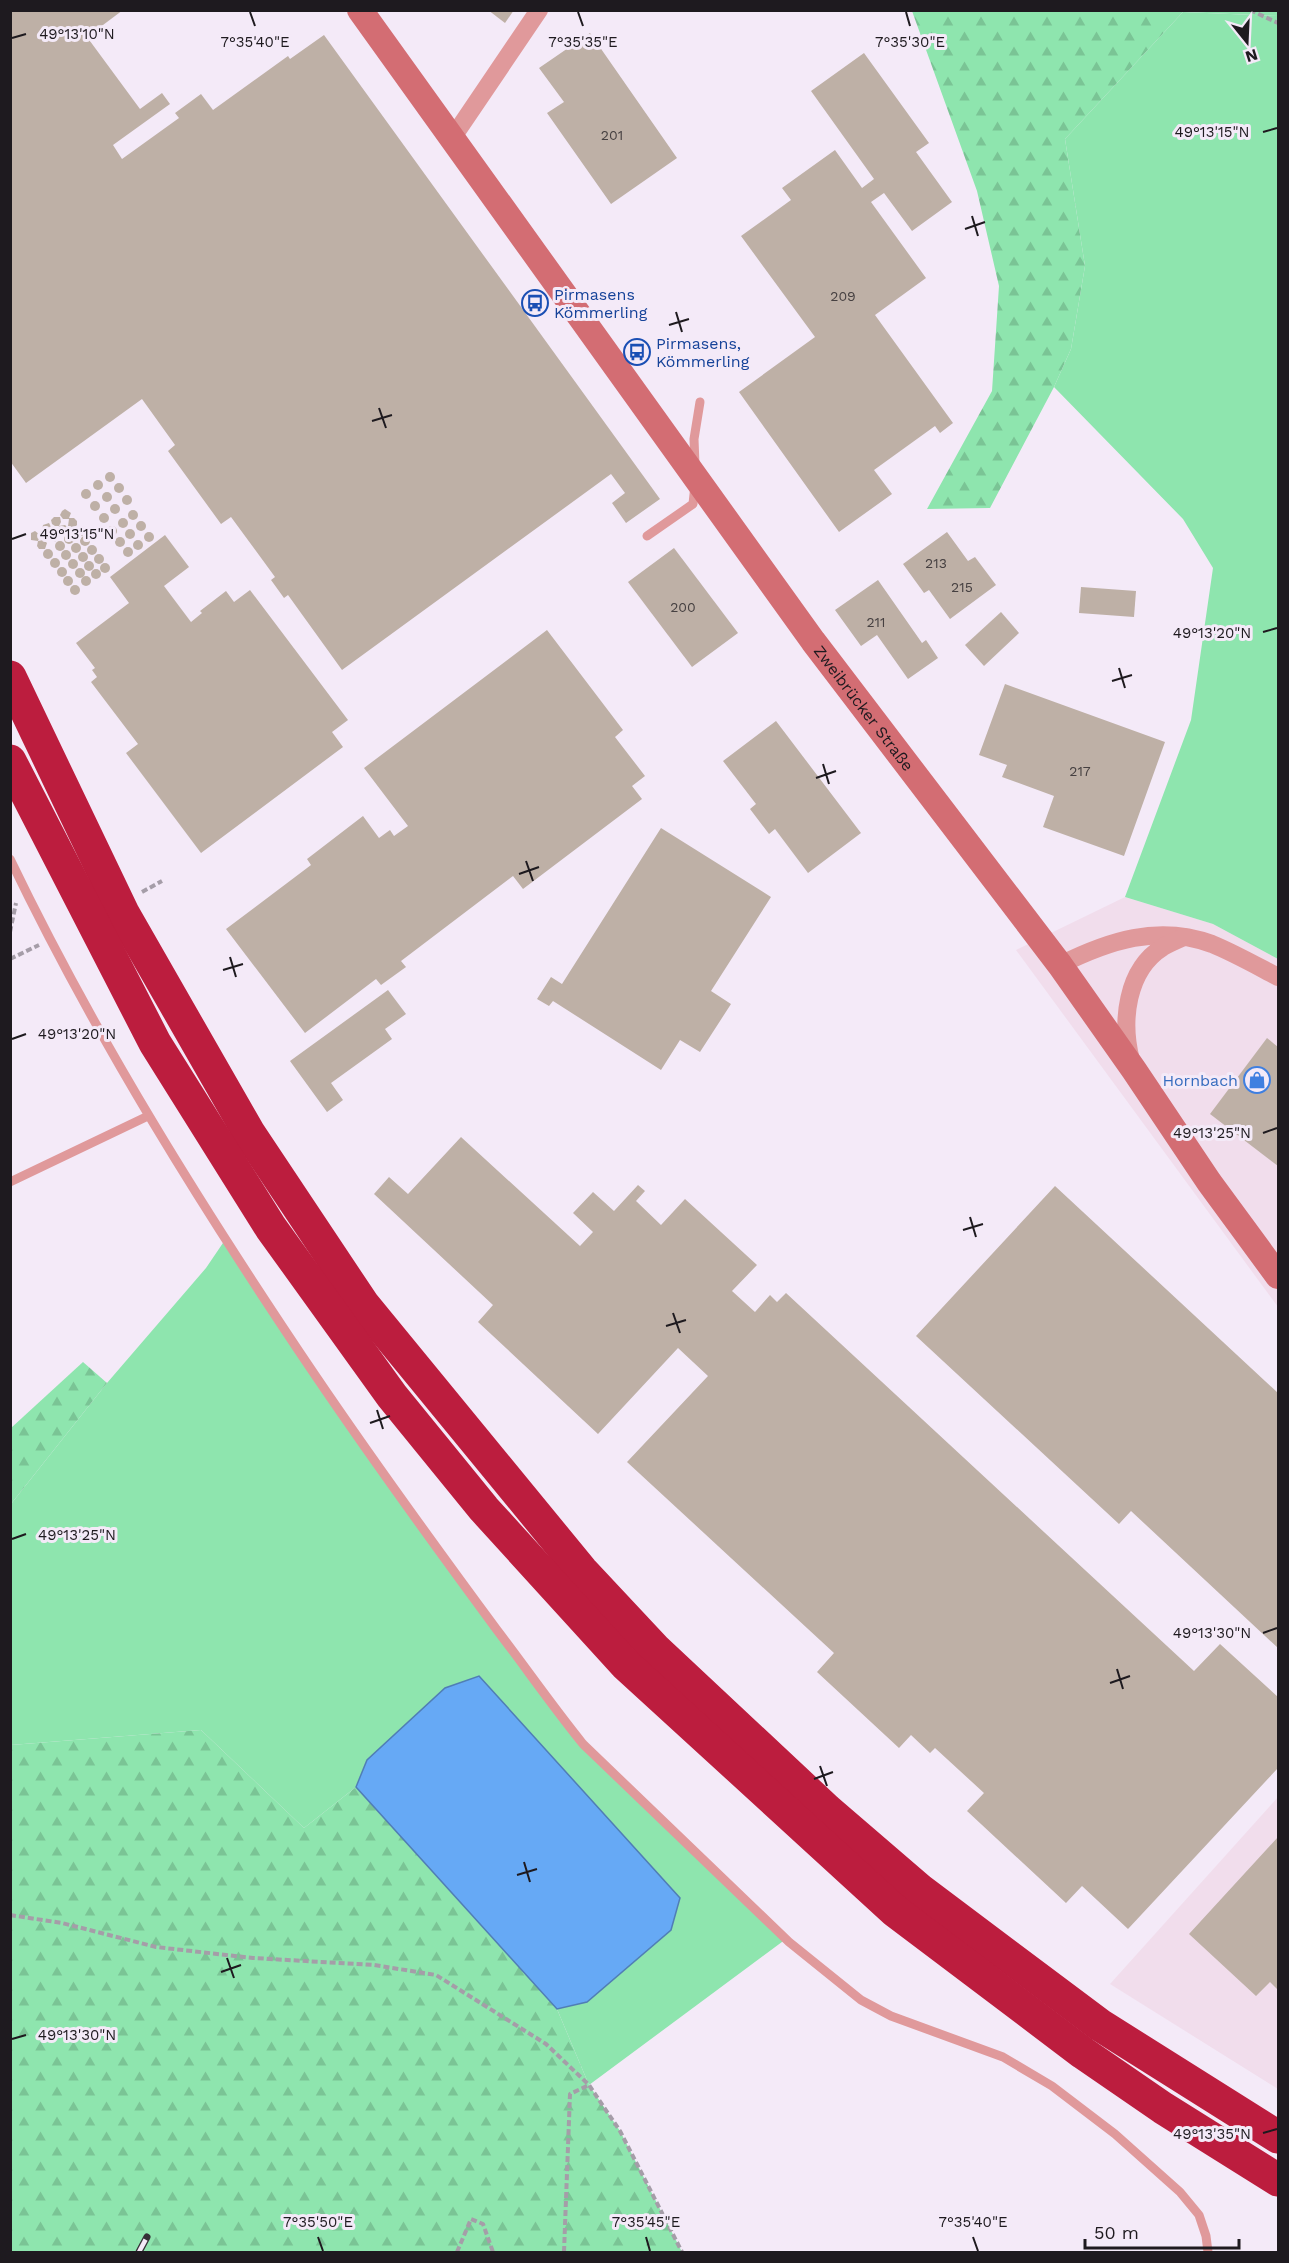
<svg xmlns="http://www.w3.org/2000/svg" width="1289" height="2263" font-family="'Work Sans',sans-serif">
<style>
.commercial{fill:#f1ddec}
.grass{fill:#8ee5ae}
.forest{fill:url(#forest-firs)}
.water{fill:#66a9f5;stroke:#507eb5;stroke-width:1.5}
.building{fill:#beb0a6}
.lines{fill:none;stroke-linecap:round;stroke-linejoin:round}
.path{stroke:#a59da8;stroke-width:4;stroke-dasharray:6 3;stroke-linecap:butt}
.lane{stroke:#e0999b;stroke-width:9}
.street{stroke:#e0999b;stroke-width:18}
.secondary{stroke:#d36d73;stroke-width:26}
.highway{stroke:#bc1d3e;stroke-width:33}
.rail-casing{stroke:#353036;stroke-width:7}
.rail{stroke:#f4eaf8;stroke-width:4.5;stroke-dasharray:14;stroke-linecap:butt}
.ticks{fill:none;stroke:#1e1a1f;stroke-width:2}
.labels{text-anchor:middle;stroke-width:6;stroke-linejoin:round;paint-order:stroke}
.number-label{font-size:14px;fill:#464041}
.transit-label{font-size:16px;fill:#164399;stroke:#f4eaf8;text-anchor:start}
.street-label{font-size:16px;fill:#1e1a1f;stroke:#f4eaf8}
.shop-label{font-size:16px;fill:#366cbe;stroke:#f4eaf8;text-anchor:end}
.ticks-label{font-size:15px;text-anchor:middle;fill:#1e1a1f;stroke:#f4eaf8;stroke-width:6;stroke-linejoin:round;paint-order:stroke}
</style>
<defs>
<pattern id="forest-firs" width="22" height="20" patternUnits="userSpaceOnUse" patternTransform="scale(1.5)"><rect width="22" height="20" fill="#8ee5ae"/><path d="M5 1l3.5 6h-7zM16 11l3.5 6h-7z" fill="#7ac495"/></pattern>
</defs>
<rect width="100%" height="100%" fill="#f4eaf8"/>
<g class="commercial">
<path d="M1125,897L1213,924L1278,959V1307L1016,950Z"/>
<path d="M1278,1797V2089L1110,1984Z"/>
</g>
<g class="grass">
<path d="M1183,12L1278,16V959L1213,924L1125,897L1191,720L1213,568L1183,519L1054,387L1071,349L1085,266L1065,139Z"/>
<path d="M225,1240L355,1435L560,1716L786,1939L589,2085L557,2009L587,2002L367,1760L356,1787L304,1828L201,1730L11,1745V1504L107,1383L206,1268Z"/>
</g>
<g class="forest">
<path d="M912,11H1278V16L1183,12L1065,139L1085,266L1071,349L1054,387L990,508L927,509L992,391L999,286L977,191Z"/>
<path d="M83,1362L107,1383L11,1504V1428Z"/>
<path d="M201,1730L304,1828L356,1787L557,2009L589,2085L620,2131L682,2252H11V1745Z"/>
</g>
<path class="water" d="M479,1676L680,1898L671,1930L587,2002L557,2009L356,1787L367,1760L445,1688Z"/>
<g class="building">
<path d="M10,10H123L87,37L140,109L162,93L170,104L113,145L122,159L179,118L175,113L201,94L213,110L288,56L290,59L324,35L660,499L626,523L612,503L625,493L611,474L342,670L288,595L284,598L271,580L275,577L231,517L221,524L168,451L175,445L142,399L26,483L10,461Z"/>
<path d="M488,10H514L505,23Z"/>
<path d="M590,33L677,158L611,204L547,113L564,102L539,68Z"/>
<path d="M864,53L929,143L916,152L952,202L912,231L884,193L871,202L926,278L875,315L953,423L940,433L935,426L874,470L892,494L839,532L739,392L815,337L741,236L791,200L782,188L835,150L862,188L874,179L811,91Z"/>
<circle cx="110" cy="477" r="5"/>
<circle cx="98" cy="485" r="5"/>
<circle cx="119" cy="488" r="5"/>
<circle cx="86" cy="494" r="5"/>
<circle cx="107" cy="497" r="5"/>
<circle cx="127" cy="500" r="5"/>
<circle cx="95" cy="506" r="5"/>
<circle cx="115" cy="509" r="5"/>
<path d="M65,509L71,513L69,518H74L77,521V525L74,528L68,526L69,519H63L60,515L62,511Z"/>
<circle cx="133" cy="515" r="5"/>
<circle cx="104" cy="518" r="5"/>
<path d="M54,517H60L61,522L59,526L65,525L68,528L66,534H60L58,530L59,526H55L52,524L51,520Z"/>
<circle cx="123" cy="523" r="5"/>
<circle cx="141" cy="526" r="5"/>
<path d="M49,523L52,529L50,532H55L58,535V539L55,542L49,539L50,533L46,534L42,531L43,525Z"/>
<circle cx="112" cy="531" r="5"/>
<circle cx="79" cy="532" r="5"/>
<circle cx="130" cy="534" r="5"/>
<path d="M35,531L40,535L38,541L44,540L47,543L45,549H39L37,546L38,541L31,540V533Z"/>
<circle cx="149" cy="537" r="5"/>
<path d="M947,532L968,561L975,557L996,585L950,619L929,590L924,593L903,564Z"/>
<circle cx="69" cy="539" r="5"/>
<path d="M165,535L189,567L164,586L191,622L202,613L200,611L226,591L234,602L250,590L348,720L332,732L343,747L201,853L126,753L138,744L91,682L97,677L92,670L95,668L76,643L129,603L110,577Z"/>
<circle cx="85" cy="541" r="5"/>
<circle cx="120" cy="542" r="5"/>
<circle cx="138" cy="545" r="5"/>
<circle cx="60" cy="546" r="5"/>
<circle cx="76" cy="548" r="5"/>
<circle cx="92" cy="550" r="5"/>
<circle cx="128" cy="552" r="5"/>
<path d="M674,548L738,633L692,667L628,582Z"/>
<circle cx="48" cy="554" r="5"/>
<circle cx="66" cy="555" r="5"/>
<circle cx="83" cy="557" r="5"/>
<circle cx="99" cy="559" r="5"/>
<circle cx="55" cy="563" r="5"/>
<circle cx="73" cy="564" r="5"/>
<circle cx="89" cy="566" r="5"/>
<circle cx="105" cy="568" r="5"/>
<circle cx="62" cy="572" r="5"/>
<circle cx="80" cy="573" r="5"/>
<circle cx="96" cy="574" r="5"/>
<circle cx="68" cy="581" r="5"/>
<circle cx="86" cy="581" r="5"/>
<path d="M878,580L922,643L926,640L938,658L908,679L877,635L861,646L835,610Z"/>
<circle cx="75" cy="590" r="5"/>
<path d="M1081,587L1136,591L1134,617L1079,613Z"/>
<path d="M1001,612L1019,633L984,666L965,645Z"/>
<path d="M547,630L623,730L615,737L645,776L632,786L642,799L523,889L513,876L401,961L406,967L381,985L376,979L305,1033L226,929L311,865L307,859L363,816L379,838L390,830L394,836L408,826L364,768Z"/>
<path d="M1005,684L1165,742L1124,856L1043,827L1054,796L1002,777L1007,765L979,755Z"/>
<path d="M776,721L861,833L808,873L775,829L769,834L750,809L756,804L723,761Z"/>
<path d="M661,828L771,897L711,991L731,1004L700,1052L680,1040L661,1070L553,1001L549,1006L537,999L551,977L562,984Z"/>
<path d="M388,990L406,1014L385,1029L392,1039L331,1083L343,1100L327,1112L290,1061Z"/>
<path d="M1267,1038L1278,1047V1166L1210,1114Z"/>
<path d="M461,1137L580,1246L593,1232L573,1213L593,1192L614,1211L638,1185L645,1191L636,1201L661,1225L685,1199L757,1265L732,1291L755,1312L770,1295L777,1302L786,1293L1194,1671L1220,1644L1278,1697V1768L1128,1929L1082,1886L1066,1903L967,1811L984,1793L935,1748L930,1753L911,1735L899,1748L817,1672L834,1653L627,1462L708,1376L678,1348L598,1434L478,1322L493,1305L374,1194L389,1177L408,1194Z"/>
<path d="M1055,1186L1278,1393V1648L1131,1511L1119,1524L916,1336Z"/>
<path d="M1278,1837V1990L1270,1982L1256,1996L1189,1934Z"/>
</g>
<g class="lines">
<g class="path">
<path d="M1250,10L1278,23"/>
<path d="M142,892L162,881"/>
<path d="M10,932L16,903"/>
<path d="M10,959L39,945"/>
<path d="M10,1915L62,1923L156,1947L253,1958L374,1965L436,1975L546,2044L589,2085L620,2131L682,2252"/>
<path d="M457,2252L471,2219L483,2224L493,2252"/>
<path d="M564,2252L570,2094L589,2085"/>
</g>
<g class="lane">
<path d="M695,465L694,439L700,402"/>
<path d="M647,536L693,504L695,485"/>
<path d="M10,859C97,1040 203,1209 315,1375C374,1462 435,1546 497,1630C526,1668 553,1707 583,1744L789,1942L861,2000L891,2016L1003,2057L1052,2086L1115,2134L1180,2192L1199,2215L1206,2236L1208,2252"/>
<path d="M10,1182L148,1116"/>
</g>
<g class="street">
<path d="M451,140L539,10"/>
<path d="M1060,965C1108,941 1158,924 1212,944C1234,953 1257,966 1278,977"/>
<path d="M1131,1060C1121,1022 1126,970 1163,947C1170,943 1177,940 1184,937"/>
</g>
<path class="secondary" id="s1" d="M360,10L813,641L1060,965L1134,1070L1209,1182L1278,1276"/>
<g class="highway">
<path d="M10,677L123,913L249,1133L363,1304L582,1571L655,1649L827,1810L920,1890L1100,2025L1278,2137"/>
<path d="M10,761L155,1043L271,1228L392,1396L484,1509L625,1664L895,1911L1083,2053L1163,2108L1278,2180"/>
</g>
<defs>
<path id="rail" d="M139,2252L147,2237"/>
</defs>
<use href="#rail" class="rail-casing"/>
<use href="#rail" class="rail"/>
</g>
<path class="ticks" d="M250,12L255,26M578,12L583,26M906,12L910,26M12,38L26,34M1263,132L1277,128M972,216L978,236M965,229L985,222M676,312L682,332M669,325L689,319M379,408L386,428M372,421L392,415M12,539L26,534M1263,632L1277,628M1119,668L1125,688M1112,681L1132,675M823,764L829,784M816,778L836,771M526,861L533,881M519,874L539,867M230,957L236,977M223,970L243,964M12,1039L26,1034M1263,1133L1277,1128M970,1217L976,1237M963,1230L983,1224M673,1313L680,1333M666,1326L686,1320M377,1410L383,1429M370,1423L390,1416M12,1539L26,1534M1263,1633L1277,1628M1117,1669L1123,1689M1110,1683L1130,1676M820,1766L827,1786M814,1779L833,1772M524,1862L530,1882M517,1875L537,1869M227,1958L234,1978M221,1972L241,1965M12,2039L26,2035M1263,2133L1277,2129M318,2237L323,2251M646,2237L650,2251M973,2237L978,2251"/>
<defs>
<symbol id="bus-ring" viewBox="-11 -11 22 22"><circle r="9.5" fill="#f4eaf8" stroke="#1a4fb4" stroke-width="1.5"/><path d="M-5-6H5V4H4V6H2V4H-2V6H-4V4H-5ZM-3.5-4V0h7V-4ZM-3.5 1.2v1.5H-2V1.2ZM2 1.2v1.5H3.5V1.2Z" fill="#1a4fb4"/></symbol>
<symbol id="shop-ring" viewBox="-11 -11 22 22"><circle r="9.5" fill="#f4eaf8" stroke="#3f7fe0" stroke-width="1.5"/><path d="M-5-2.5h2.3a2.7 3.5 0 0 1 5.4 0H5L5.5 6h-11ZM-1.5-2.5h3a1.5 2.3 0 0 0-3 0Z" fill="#3f7fe0"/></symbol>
</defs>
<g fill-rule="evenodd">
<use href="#bus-ring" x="520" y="288" width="30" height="30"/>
<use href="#bus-ring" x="622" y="337" width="30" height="30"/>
<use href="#shop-ring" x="1242" y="1065" width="30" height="30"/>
</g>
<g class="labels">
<g class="number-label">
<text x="612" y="140">201</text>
<text x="843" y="301">209</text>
<text x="936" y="568">213</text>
<text x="962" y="592">215</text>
<text x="683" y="612">200</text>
<text x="876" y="627">211</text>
<text x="1080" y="776">217</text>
</g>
<g class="transit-label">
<text x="554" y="300">Pirmasens<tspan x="554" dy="18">Kömmerling</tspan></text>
<text x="656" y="349">Pirmasens,<tspan x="656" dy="18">Kömmerling</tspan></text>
</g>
<g class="street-label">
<text dy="6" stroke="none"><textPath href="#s1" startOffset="861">Zweibrücker Straße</textPath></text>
</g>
<g class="shop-label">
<text x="1238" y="1086">Hornbach</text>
</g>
</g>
<g class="ticks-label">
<text x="77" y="39">49°13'10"N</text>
<text x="255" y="47">7°35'40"E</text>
<text x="583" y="47">7°35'35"E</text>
<text x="910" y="47">7°35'30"E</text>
<text x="1212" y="137">49°13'15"N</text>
<text x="77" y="539">49°13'15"N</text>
<text x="1212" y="638">49°13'20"N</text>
<text x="77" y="1039">49°13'20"N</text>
<text x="1212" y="1138">49°13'25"N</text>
<text x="77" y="1540">49°13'25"N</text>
<text x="1212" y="1638">49°13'30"N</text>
<text x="77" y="2040">49°13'30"N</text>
<text x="1212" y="2139">49°13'35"N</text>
<text x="318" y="2227">7°35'50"E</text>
<text x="646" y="2227">7°35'45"E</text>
<text x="973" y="2227">7°35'40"E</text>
</g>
<rect width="1289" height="2263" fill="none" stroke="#1e1a1f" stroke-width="24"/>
<g transform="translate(1247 42) rotate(162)" stroke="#f4eaf8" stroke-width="4.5" paint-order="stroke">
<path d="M0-4.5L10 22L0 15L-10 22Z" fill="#1e1a1f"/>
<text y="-9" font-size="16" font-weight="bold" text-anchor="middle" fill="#1e1a1f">N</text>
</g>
<path d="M1085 2239v9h154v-9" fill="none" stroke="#1e1a1f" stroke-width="3"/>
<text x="1094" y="2239" font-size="18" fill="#1e1a1f" stroke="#f4eaf8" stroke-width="4.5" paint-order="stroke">50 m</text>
</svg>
